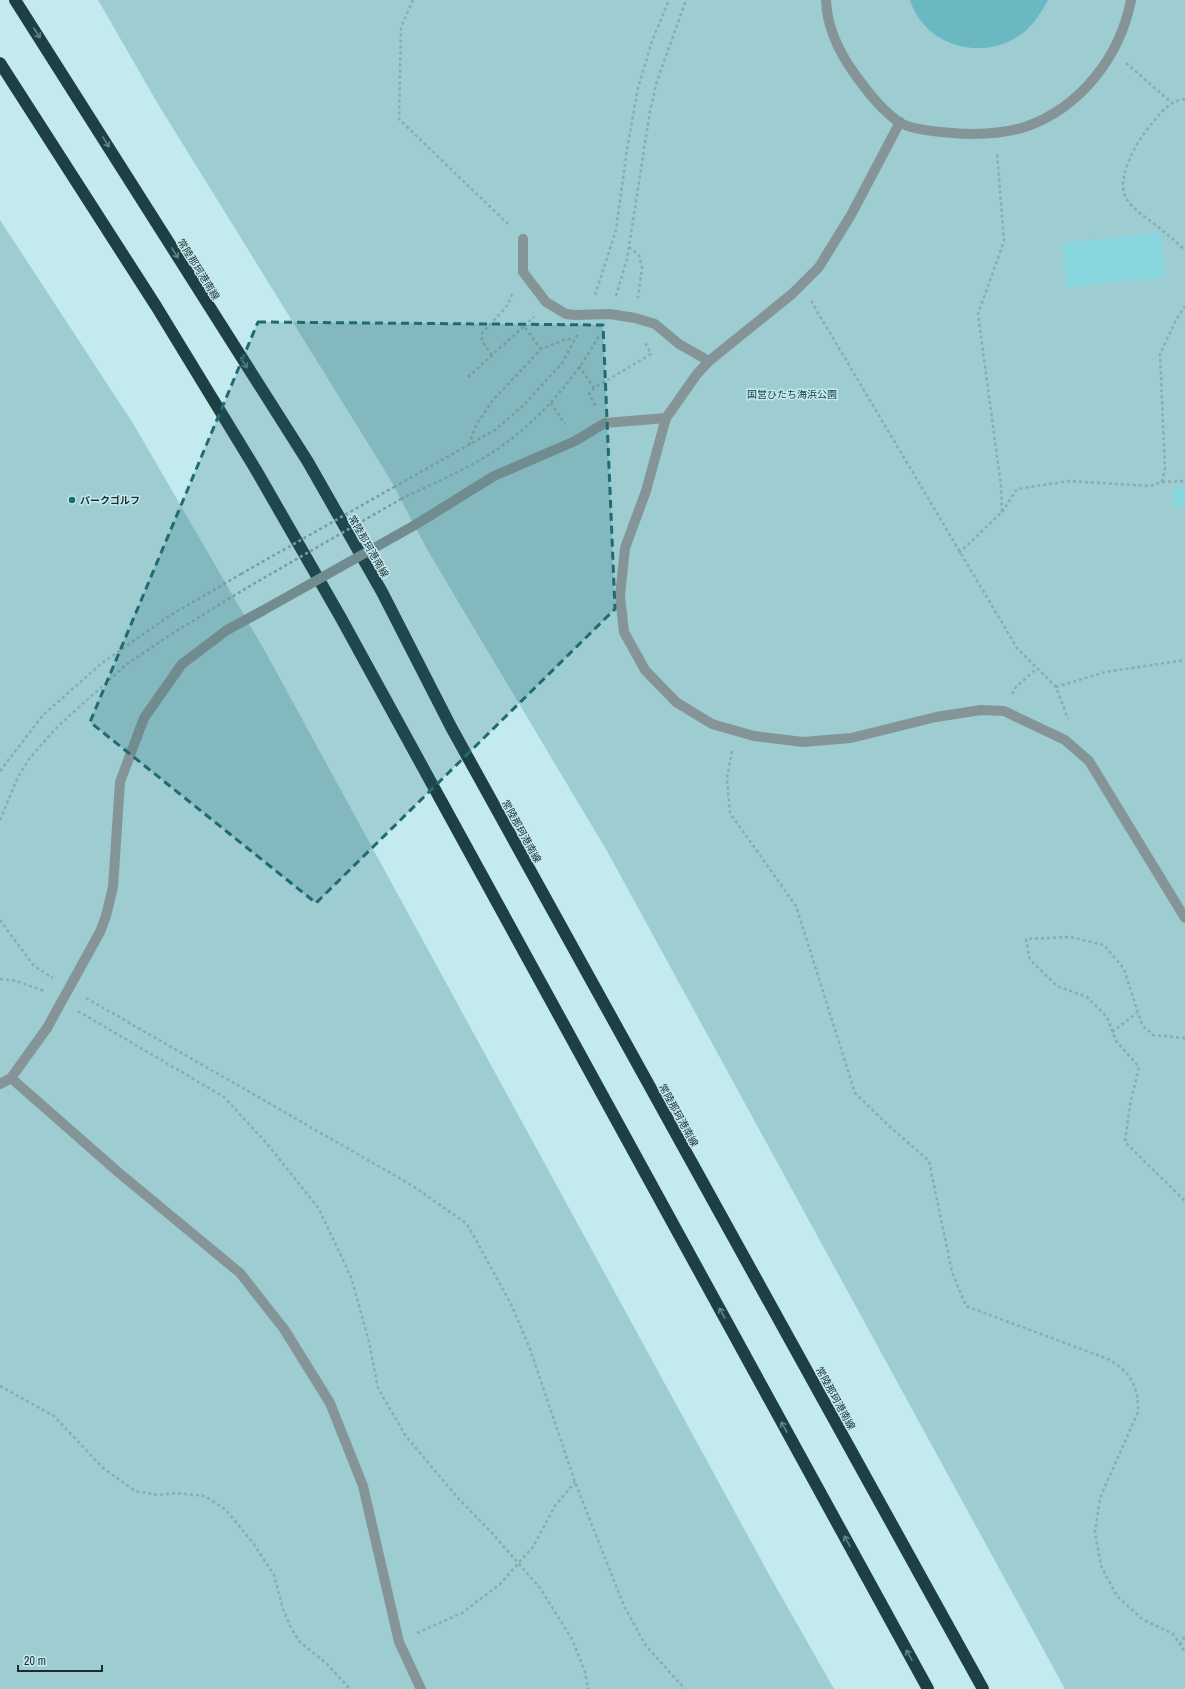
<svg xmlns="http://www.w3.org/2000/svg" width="1185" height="1689" font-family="'Archivo Narrow','Noto Sans JP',sans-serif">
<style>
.green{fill:#9dccd1}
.water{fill:#6ab8c1}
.building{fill:#88d7df}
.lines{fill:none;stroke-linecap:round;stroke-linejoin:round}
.path{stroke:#8cabae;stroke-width:2.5;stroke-dasharray:3 3;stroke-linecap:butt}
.pedestrian{stroke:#859597;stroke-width:10}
.motorway{stroke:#1e4044;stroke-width:12}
.path-bridge{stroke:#8cabae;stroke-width:2.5;stroke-dasharray:3 3;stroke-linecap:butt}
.pedestrian-bridge{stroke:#859597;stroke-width:10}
.oneway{stroke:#608488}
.marked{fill:#206b73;fill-opacity:0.2;stroke:#206b73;stroke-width:3;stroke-dasharray:8 5;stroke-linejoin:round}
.poi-dot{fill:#206b73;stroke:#c3eaee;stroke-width:1.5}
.labels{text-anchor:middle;stroke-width:3;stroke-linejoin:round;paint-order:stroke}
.street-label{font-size:10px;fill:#1d2c2e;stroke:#c3eaee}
.park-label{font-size:10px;fill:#12393d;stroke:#c3eaee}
.poi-label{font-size:10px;font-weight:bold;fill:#1d2c2e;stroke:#c3eaee;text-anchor:start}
</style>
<rect width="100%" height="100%" fill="#c3eaee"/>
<g class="green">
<path d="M98,0H1185V1689H1065L607,851L428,551L390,479L158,104Z"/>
<path d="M0,220L134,425L266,653L772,1580L834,1689H0Z"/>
</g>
<path class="water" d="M910,0H1048C1040,14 1032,28 1017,37C979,61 924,45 910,0Z"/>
<g class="building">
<path d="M1161,232L1166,277L1067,287L1063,243Z"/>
<path d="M1185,487V507H1174L1173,488Z"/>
</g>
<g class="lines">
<g class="path">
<path d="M413,0L401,27L399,119L510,226"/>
<path d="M1126,63L1172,103"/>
<path d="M1185,99C1180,100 1175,101 1171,104C1151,118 1112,173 1126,198C1133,210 1147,218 1157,226C1167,234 1176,242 1185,250"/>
<path d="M629,247L639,255L642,268L638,298"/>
<path d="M595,295L616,230L627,149L638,88L652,41L669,0"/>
<path d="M616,296L627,259L650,111L657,81L686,0"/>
<path d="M811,301L1017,648L1056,687L1068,719"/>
<path d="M524,326L534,317"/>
<path d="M492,355L482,341V333L507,306L513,292"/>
<path d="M579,366L594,388L651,354L645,343"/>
<path d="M468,377L524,326L541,349"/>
<path d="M594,388L589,394L596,407"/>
<path d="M551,403L565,424"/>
<path d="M469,445L476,425L493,400L541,349L567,339L574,340"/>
<path d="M1162,482L1185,481"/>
<path d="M394,487L495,430L523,406L562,363L578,334"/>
<path d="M401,499C438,481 478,465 510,440C547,411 578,374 600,334"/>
<path d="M1002,512L1017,489L1069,481L1150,486L1162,482L1165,469L1160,354L1176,320L1185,306"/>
<path d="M959,553L1002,512L1001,486L978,314L1004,241L997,152"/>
<path d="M1056,687L1105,672L1185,660"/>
<path d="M1012,694L1016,687L1036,669"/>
<path d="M732,751L727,778L730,813L796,906L855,1093L889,1126L929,1161L952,1272L966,1306L1108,1359C1130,1371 1139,1387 1138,1412L1100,1498L1095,1532L1101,1566L1117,1596L1142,1619L1173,1634L1185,1652"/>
<path d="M0,771L43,715L102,663L169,616L241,574"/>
<path d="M0,820L17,779L29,759L58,726L127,664L170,635L248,587"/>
<path d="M0,920L34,966L53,978"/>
<path d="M0,979L16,981L44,991"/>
<path d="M86,998L413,1186L467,1224L512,1306L530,1349L575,1482L624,1606L646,1646L685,1689"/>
<path d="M78,1011L224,1097L269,1146L319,1209L351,1277L369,1342L378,1388L405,1435L457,1497L491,1532L540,1588L572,1639L585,1672L588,1689"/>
<path d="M1112,1032L1137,1013"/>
<path d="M1185,1038L1153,1035L1142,1025L1124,969L1104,945L1070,937L1026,939L1030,960L1057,986L1087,997L1107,1017L1116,1041L1139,1067L1130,1105L1125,1142L1185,1201"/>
<path d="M0,1386L54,1416L102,1467L135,1491L159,1495L176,1493L205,1496L226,1510L253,1543L274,1575L283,1609L291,1628L300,1642L327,1664L350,1689"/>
<path d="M417,1633L462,1613L500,1584L533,1547L555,1506L575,1482"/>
<path d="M1180,1645L1185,1636"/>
</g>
<g class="pedestrian">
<path d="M826,0C827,26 839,52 854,73C866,90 881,110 899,122C909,129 939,132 952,133C976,135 1002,134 1025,127C1080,108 1120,57 1131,0"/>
<path d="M523,239V272L546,302L566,314L575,315L610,314L635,318L655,324L679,344L709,361"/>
<path d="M666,418L646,491L625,548L620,596L624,632L645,670L676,702L712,724L754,736L803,742L851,738L936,717L981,710L1004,711L1065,740L1089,761L1185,918"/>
<path d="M415,525L494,476L575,441L605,423L666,418L697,374L709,361L792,294L819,267L851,215L900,122"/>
<path d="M100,932L106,916L113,887L120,782L144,718L182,664L227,630L262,611"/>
<path d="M11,1078L118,1172L240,1273L284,1329L330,1403L363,1486L399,1642L421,1689"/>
<path d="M0,1084L11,1078L47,1028"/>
</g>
<g class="motorway">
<path d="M15,0L308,462L382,592L451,727L983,1689"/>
<path d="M0,63L156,306L256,470L341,618L928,1689"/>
</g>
<g class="path-bridge">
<path d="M241,574L394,487"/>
<path d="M248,587L401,499"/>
</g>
<g class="pedestrian-bridge">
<path d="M262,611L415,525"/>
<path d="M47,1028L100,932"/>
</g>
</g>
<defs><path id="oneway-shaft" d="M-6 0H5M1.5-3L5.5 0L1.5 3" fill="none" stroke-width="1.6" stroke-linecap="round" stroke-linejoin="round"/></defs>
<g class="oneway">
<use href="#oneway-shaft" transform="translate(37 33) rotate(57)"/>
<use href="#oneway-shaft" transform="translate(106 142) rotate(58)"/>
<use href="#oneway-shaft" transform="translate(175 253) rotate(58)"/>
<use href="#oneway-shaft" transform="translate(244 363) rotate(58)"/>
<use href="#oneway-shaft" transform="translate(722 1313) rotate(-119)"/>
<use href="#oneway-shaft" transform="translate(784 1427) rotate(-119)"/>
<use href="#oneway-shaft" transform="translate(847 1541) rotate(-119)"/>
<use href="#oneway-shaft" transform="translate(909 1655) rotate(-119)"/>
</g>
<path class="marked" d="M258,322L603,325L615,609L316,903L90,722Z"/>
<circle class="poi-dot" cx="72" cy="500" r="4"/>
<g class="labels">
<g class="street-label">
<text transform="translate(199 269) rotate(58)" y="4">常陸那珂港南線</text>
<text transform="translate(369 546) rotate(60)" y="4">常陸那珂港南線</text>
<text transform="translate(522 831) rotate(61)" y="4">常陸那珂港南線</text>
<text transform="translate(679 1115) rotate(61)" y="4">常陸那珂港南線</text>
<text transform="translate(836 1398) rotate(61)" y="4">常陸那珂港南線</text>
</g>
<g class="park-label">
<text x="792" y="398">国営ひたち海浜公園</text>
</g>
<g class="poi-label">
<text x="80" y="504">パークゴルフ</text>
</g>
</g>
<path d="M18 1665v6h84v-6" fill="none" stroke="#1d2c2e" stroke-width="2"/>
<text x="24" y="1665" font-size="12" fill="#1d2c2e" stroke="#c3eaee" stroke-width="3" paint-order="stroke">20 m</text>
</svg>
